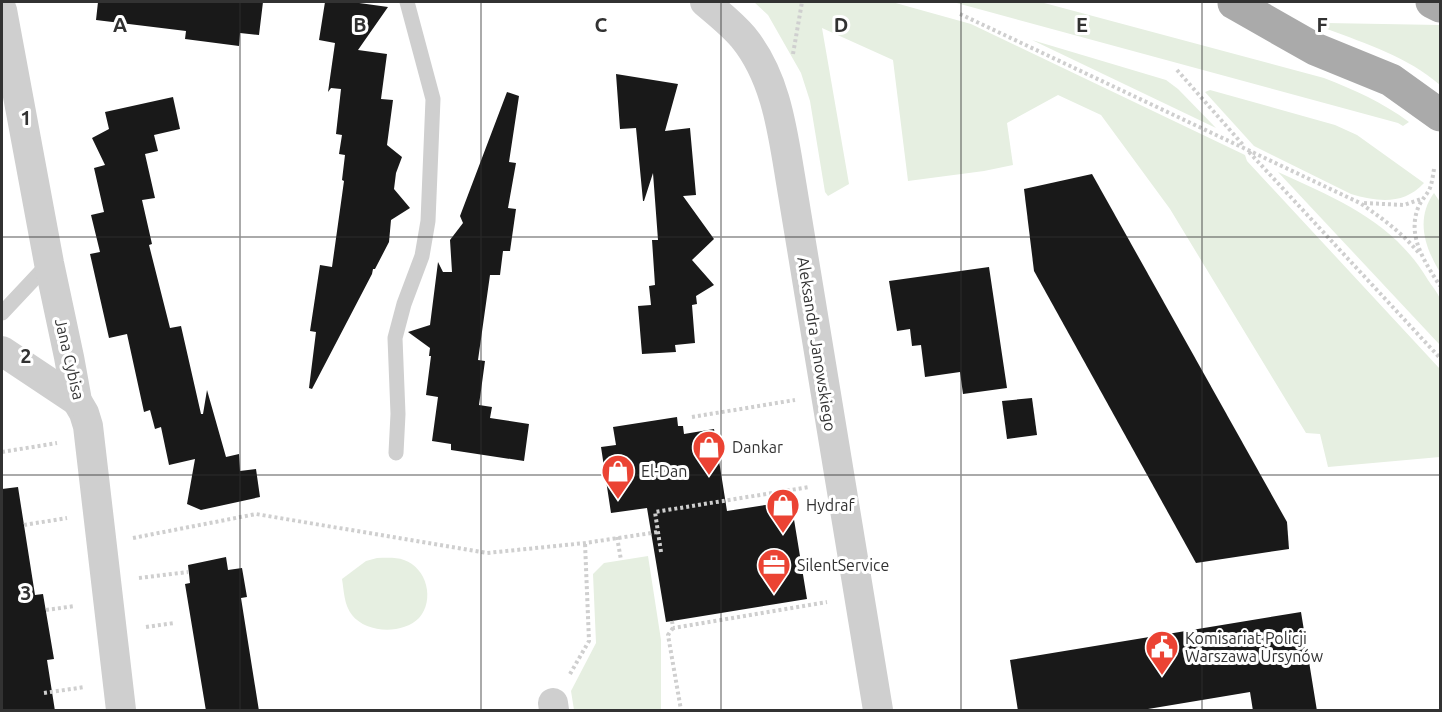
<svg xmlns="http://www.w3.org/2000/svg" width="1442" height="712" font-family="Ubuntu,sans-serif">
<style>
.green{fill:#e6efe1}
.building{fill:#191919}
.lines{fill:none;stroke-linecap:round;stroke-linejoin:round}
.path{stroke:#cfcfcf;stroke-width:4;stroke-dasharray:3 3;stroke-linecap:butt}
.service{stroke:#cfcfcf;stroke-width:15}
.minor{stroke:#cfcfcf;stroke-width:30}
.primary{stroke:#aaa;stroke-width:33}
.grid{fill:none;stroke:#323232;stroke-width:1.5;stroke-opacity:0.55}
.labels{text-anchor:middle;stroke-width:6;stroke-linejoin:round;paint-order:stroke}
.street-label{font-size:16px;fill:#323232;stroke:#fff}
.poi-label{font-size:16px;fill:#323232;stroke:#fff;text-anchor:start}
.grid-label{font-size:20px;text-anchor:middle;font-weight:bold;fill:#323232;stroke:#fff;stroke-width:6;stroke-linejoin:round;paint-order:stroke}
</style>
<rect width="100%" height="100%" fill="#fff"/>
<g class="green">
<path d="M754,2H892L971,24L1245,155L1247,161L1440,369V457L1328,467L1320,434L1306,433L1170,209L1101,115L1058,95L1007,123L1013,165L984,171L908,181L893,60L822,28L849,184L828,196L825,192L810,101L801,73L768,15Z"/>
<path d="M953,2H1040L1048,4L1324,78C1355,90 1382,102 1409,122L1403,126L1398,123Z"/>
<path d="M1326,23L1440,25V85C1408,57 1367,44 1327,29Z"/>
<path d="M1032,40L1166,80L1178,89L1216,128Z"/>
<path d="M1210,90L1335,125L1357,135L1424,183C1404,205 1378,202 1351,194L1254,146L1205,92Z"/>
<path d="M1278,172C1337,199 1393,221 1428,280C1432,286 1438,293 1440,299C1442,310 1441,333 1440,345Z"/>
<path d="M1434,193L1440,202V272C1425,248 1415,219 1434,193Z"/>
<path d="M648,556L661,640V710H574L571,691L596,643L593,574L604,563Z"/>
<path d="M377,558C386,558 396,557 404,560C427,568 435,600 419,618C402,635 366,633 352,615C344,605 344,591 342,579L366,561Z"/>
</g>
<g class="building">
<path d="M98,2H263L259,35L240,33L239,46L185,39L186,31L96,20Z"/>
<path d="M325,2H352L388,7L358,50L387,54L381,99L393,100L387,145L402,157L396,173L394,189L410,208L391,220L389,242L375,269H373L372,274L312,389L309,388L316,332L310,331L320,265L332,267L344,181L342,180L345,155L339,154L342,135L336,134L341,89L331,88L328,92L335,43L319,40Z"/>
<path d="M616,74L678,84L665,131L690,128L696,195L683,196L714,239L692,260L714,285L696,296L697,304L692,305L695,343L675,345L676,352L642,354L638,306L651,305L649,286L655,285L652,240H658L653,173L644,201H643L636,128L620,129Z"/>
<path d="M507,92L519,96L509,162L516,163L508,208L516,209L510,251H503L500,275H490L478,360L485,361L479,405L492,407L490,418L529,424L524,461L451,450V444L432,441L438,397L426,395L431,356H429L430,348L408,332L430,325L438,262L443,272H452L450,240L463,223L460,216Z"/>
<path d="M173,97L180,129L154,135L158,151L145,154L155,198L142,200L152,244L149,245L170,328L181,326L201,414H203L207,390L226,457L239,454L240,471L256,469L260,497L201,510L187,504L195,459L169,465L161,427L155,429L150,410L144,412L127,334L109,338L90,254L100,252L91,215L104,212L94,168L105,165L92,138L109,129L105,112Z"/>
<path d="M1092,174L1287,522L1289,549L1196,563L1034,271L1024,189Z"/>
<path d="M989,267L1007,388L963,394L960,372L925,377L921,345L912,346L910,329L897,331L889,281Z"/>
<path d="M1032,398L1037,435L1007,439L1002,401Z"/>
<path d="M677,417L678,426H683L684,434L714,429L727,511L791,501L807,599L666,622L647,508L611,513L601,447L616,445L613,427Z"/>
<path d="M18,487L35,595L43,594L54,659L47,660L55,711H2V489Z"/>
<path d="M226,557L228,570L242,568L247,597L241,598L259,711H206L185,584L190,583L188,565Z"/>
<path d="M1301,612L1317,711H1253L1250,692L1136,711H1018L1010,660Z"/>
</g>
<g class="lines">
<g class="path">
<path d="M960,14L1360,203C1382,218 1402,233 1419,253"/>
<path d="M793,54L802,2"/>
<path d="M1177,70L1244,146"/>
<path d="M1249,152L1440,358"/>
<path d="M1434,169C1433,175 1432,183 1430,188C1427,195 1421,200 1418,208C1407,237 1425,262 1440,286"/>
<path d="M1364,203L1404,205L1421,199"/>
<path d="M692,417L795,400"/>
<path d="M2,452L57,443"/>
<path d="M24,525L67,518"/>
<path d="M617,537L621,560"/>
<path d="M133,538L256,514L487,553L585,543L658,532"/>
<path d="M661,552L655,512L809,487"/>
<path d="M139,578L188,572"/>
<path d="M46,610L75,606"/>
<path d="M672,621L673,628L827,602"/>
<path d="M146,627L174,623"/>
<path d="M673,628L668,635L681,710"/>
<path d="M570,674L589,641L585,543"/>
<path d="M44,693L85,687"/>
</g>
<g class="service">
<path d="M2,313L49,263"/>
<path d="M396,453L398,414L395,338L404,304L422,256L428,221L433,99L407,2"/>
</g>
<g class="minor">
<path d="M705,2C718,13 732,24 743,37C775,76 782,127 790,176L878,710"/>
<path d="M2,10L49,263L69,357L77,401L84,413L88,426L121,710"/>
<path d="M2,351L77,401"/>
<path d="M553,703L554,710"/>
</g>
<g class="primary">
<path d="M1432,2L1440,6"/>
<path d="M1234,3L1315,49L1391,80L1440,115"/>
</g>
</g>
<path class="grid" d="M240,2V710M481,2V710M721,2V710M961,2V710M1202,2V710M2,237H1440M2,475H1440"/>
<defs>
<symbol id="shop-pin" viewBox="-11 -11 22 30"><path d="M0 17L-7.5 6A9.5 9.5 0 1 1 7.5 6Z" fill="#eb4333" stroke="#fff"/><path d="M-5-2.5h2.3a2.7 3.5 0 0 1 5.4 0H5L5.5 6h-11ZM-1.5-2.5h3a1.5 2.3 0 0 0-3 0Z" fill="#fff"/></symbol>
<symbol id="office-pin" viewBox="-11 -11 22 30"><path d="M0 17L-7.5 6A9.5 9.5 0 1 1 7.5 6Z" fill="#eb4333" stroke="#fff"/><path d="M-6-3h4V-5.5h4V-3h4V5H-6ZM-1-4.5V-3h2v-1.5ZM-6 0V1H6V0Z" fill="#fff"/></symbol>
<symbol id="civic-pin" viewBox="-11 -11 22 30"><path d="M0 17L-7.5 6A9.5 9.5 0 1 1 7.5 6Z" fill="#eb4333" stroke="#fff"/><path d="M-.6-6.5H3V-4.5H.6V-3L4-1V1h2V6H-6V1h2V-1L-.6-3ZM-1.2 2.5V6h2.4V2.5Z" fill="#fff"/></symbol>
</defs>
<g fill-rule="evenodd">
<use href="#shop-pin" x="690" y="428" width="38" height="52"/>
<use href="#shop-pin" x="599" y="452" width="38" height="52"/>
<use href="#shop-pin" x="764" y="486" width="38" height="52"/>
<use href="#office-pin" x="755" y="546" width="38" height="52"/>
<use href="#civic-pin" x="1143" y="628" width="38" height="52"/>
</g>
<g class="labels">
<g class="street-label">
<text transform="translate(817 344) rotate(81)" y="6">Aleksandra Janowskiego</text>
<text transform="translate(70 359) rotate(77)" y="6">Jana Cybisa</text>
</g>
<g class="poi-label">
<text x="732" y="453">Dankar</text>
<text x="641" y="477">El-Dan</text>
<text x="806" y="511">Hydraf</text>
<text x="797" y="571">SilentService</text>
<text x="1185" y="644">Komisariat Policji<tspan x="1185" dy="18">Warszawa Ursynów</tspan></text>
</g>
</g>
<g class="grid-label">
<text x="120" y="32">A</text>
<text x="360" y="32">B</text>
<text x="601" y="32">C</text>
<text x="841" y="32">D</text>
<text x="1082" y="32">E</text>
<text x="1322" y="32">F</text>
<text x="26" y="125">1</text>
<text x="26" y="363">2</text>
<text x="26" y="600">3</text>
</g>
<rect width="1442" height="712" fill="none" stroke="#323232" stroke-width="6"/>
</svg>
